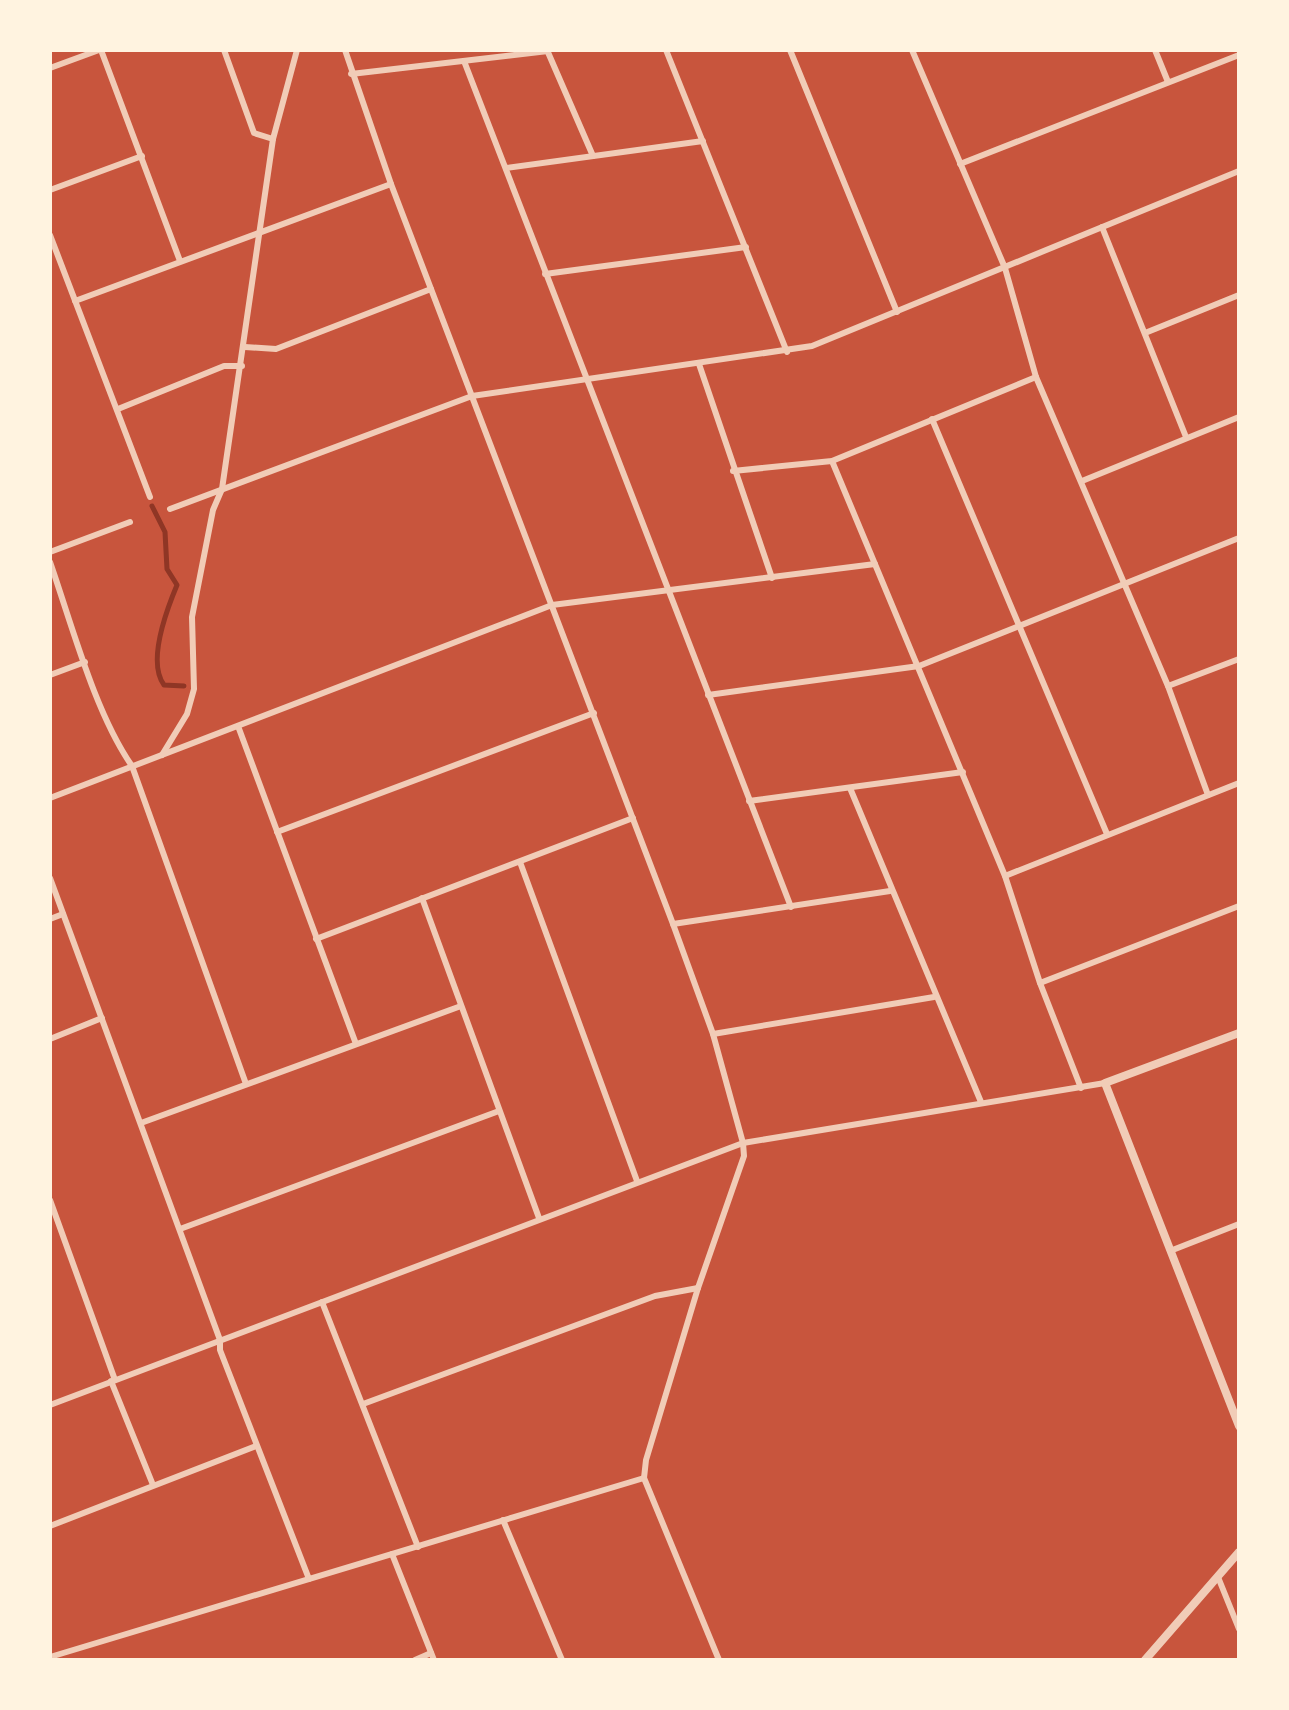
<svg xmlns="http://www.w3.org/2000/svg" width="1289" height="1710" font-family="Overpass,sans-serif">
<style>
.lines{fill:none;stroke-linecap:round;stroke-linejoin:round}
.stream{stroke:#8f3625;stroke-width:5}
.minor{stroke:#f1ccb7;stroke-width:6}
.tertiary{stroke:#f1ccb7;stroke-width:8}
</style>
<rect width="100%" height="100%" fill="#c8553d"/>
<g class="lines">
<path class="stream" d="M152,506L165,532L167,569L177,585C167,609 147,662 164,685L184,686"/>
<g class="minor">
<path d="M101,50L180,261"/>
<path d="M224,50L254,133L273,139"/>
<path d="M345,50L391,184L673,924L713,1034L743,1143L744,1156L698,1288L646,1460L644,1478L719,1660"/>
<path d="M547,50L593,156"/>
<path d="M666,50L787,352"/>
<path d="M790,50L897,312"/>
<path d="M912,50L1005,268L1036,377L1168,686L1208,795"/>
<path d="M1155,50L1168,82"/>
<path d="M464,61L791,907"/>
<path d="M50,68L99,50"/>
<path d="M351,74L548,51"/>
<path d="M960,164L1239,55"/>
<path d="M506,168L703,141"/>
<path d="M50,190L142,156"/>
<path d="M1102,227L1186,437"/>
<path d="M50,235L150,497"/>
<path d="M545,274L746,247"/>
<path d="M75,301L391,184"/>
<path d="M1145,333L1239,295"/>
<path d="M245,347L276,349L431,289"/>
<path d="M699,364L772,578"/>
<path d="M118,409L224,366H242"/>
<path d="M932,419L1107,834"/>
<path d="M832,461L1005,876L1040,983L1081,1088"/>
<path d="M733,471L832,461L1036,377"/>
<path d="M1082,481L1239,417"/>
<path d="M170,509L472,396L812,346L1239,171"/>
<path d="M50,552L130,522"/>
<path d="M50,562C72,625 95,713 132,766L246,1084"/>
<path d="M50,675L85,662"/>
<path d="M1168,686L1239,659"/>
<path d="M708,695L919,666L1239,538"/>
<path d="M238,726L356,1044"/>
<path d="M162,755L187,714L194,689L192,617L213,510L222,489L273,139L297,50"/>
<path d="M850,788L981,1102"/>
<path d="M50,798L552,605L875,564"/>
<path d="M749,801L963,772"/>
<path d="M277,832L594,713"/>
<path d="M520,862L637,1181"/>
<path d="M1005,876L1239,783"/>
<path d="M50,878L220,1340V1350L309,1579"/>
<path d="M422,898L539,1218"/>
<path d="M50,919L63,914"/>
<path d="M673,924L890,891"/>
<path d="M316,939L633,818"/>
<path d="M1040,983L1239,906"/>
<path d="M713,1034L934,997"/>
<path d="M50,1039L102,1018"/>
<path d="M141,1123L461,1006"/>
<path d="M50,1200L115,1380"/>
<path d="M180,1229L499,1111"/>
<path d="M1170,1251L1239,1224"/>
<path d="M322,1302L418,1547"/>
<path d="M111,1381L153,1485"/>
<path d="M363,1404L655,1296L698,1288"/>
<path d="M50,1405L743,1143L1105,1083"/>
<path d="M503,1520L562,1660"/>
<path d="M50,1526L256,1446"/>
<path d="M392,1554L434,1660"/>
<path d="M1218,1577L1239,1629"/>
<path d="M50,1657L644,1478"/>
<path d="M415,1660L431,1653"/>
</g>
<g class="tertiary">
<path d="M1239,1033L1105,1083L1239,1426"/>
<path d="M1145,1660L1239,1552"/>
</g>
</g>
<rect width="1289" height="1710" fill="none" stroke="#fff3e0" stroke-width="104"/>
</svg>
